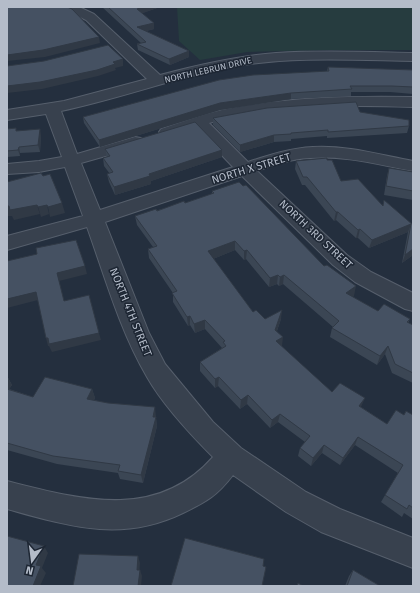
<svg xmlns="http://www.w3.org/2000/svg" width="420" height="593" font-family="'Fira Sans',sans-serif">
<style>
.green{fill:#263c3f}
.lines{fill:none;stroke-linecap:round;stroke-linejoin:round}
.minor-casing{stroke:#565f6c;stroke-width:2}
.minor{fill:#38414e;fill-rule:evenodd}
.wall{fill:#3b4654}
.shaded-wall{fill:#303945}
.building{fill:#455162;stroke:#303945}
.labels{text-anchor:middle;stroke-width:3;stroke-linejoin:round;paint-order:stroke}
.far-street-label{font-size:9px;fill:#b4bcc9;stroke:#1d2633}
.street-label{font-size:11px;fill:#b4bcc9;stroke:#1d2633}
</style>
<rect width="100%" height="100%" fill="#242f3e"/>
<path class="green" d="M177,7H413V50H326L247,52L200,60L179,41Z"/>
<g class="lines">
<defs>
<path id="minor" d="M64,7H79L94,14L160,75C198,65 237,56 276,53C322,50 368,52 413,53V61C352,60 291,56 231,67C173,78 119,99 61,111L77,154L135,137L141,138L143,142L141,146L81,163L100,210L233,167L196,128L167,137L161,135L159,132L161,129C182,122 202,115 222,110C285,97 349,96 413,97V107C346,105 274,104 209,123L248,162C269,155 291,148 313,147C347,145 380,155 413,161V171C379,165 345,155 310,158C291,159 274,165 257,171L347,255L371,272L413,293V311L405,309L355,282L333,265L242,176L105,222L149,333L165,364L213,422L241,448L306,492L340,509L413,538V568L321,532L286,512L233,475C217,496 206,502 183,513C121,543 69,526 7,509V481C79,499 156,522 213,457C191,435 163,405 147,377C120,331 105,277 87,227L7,250V236L83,216L65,167L39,172L7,174V164L39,161L62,157L46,114L7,120V110L64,101L147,79L86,20L66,10Z"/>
</defs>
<use href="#minor" class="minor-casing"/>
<use href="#minor" class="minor"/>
</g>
<g class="wall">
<path d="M102,7H157V8L142,13L154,29L146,31L189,51V57L170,65L138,50L137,44L141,43Z"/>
<path d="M328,67L413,70V94L390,92H351V96L291,99L220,110L100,147L84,123L83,117L327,71Z"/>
<path d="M360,112L409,126L407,133L327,138V136L291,139V141L274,142L240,152L213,125V118Z"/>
<path d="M7,129L41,135L40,152L20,153V156L7,157Z"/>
<path d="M105,149L222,150V157L151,181V184L115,195L109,182L107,174H110L104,166L103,158L107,157Z"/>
<path d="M327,160L341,181L383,205L384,200L413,225V255L402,263L408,232L369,248L358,238H356L336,220L334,221L305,185H302L295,169L296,161Z"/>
<path d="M389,168L413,172V200L384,195L387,176Z"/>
<path d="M212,191L324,266L354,296L352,297L378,311L410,319L408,323L413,325V383L392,373L385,354L377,365L330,337L332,328L333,327L283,284L279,286L277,284L269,287L246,259L244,260L235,250L213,259L253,312L265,319H281L277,331L281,346L332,392L361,407L387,424L404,415H413V519L404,513L402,517L381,502L398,473L355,445L340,465L322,453L311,466L298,456L300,448L305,442L278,422L270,428L247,404L240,409L218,386L215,388L200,371V362L222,348L205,329L195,333L190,325L188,326L173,302V293L149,258L148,249L153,247L137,225L135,216L185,203L212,194Z"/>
<path d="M7,376L12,385L9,389L33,397L92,389L95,398L94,400L156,416V419L157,426L143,483L120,479L118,473L57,464L7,450Z"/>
<path d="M353,570L380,586H345L349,576Z"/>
</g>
<g class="shaded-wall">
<path d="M143,7H157V8L138,15L137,9Z"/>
<path d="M154,23V29L138,33L137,27Z"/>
<path d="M99,37L100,43L45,57L7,61V55Z"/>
<path d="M189,51V57L170,65L169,59Z"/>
<path d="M123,59V66L115,68L116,70L98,76L42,89L7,93V86Z"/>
<path d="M291,93V99L220,110L100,147L99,140L220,103Z"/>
<path d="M40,129L41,135L40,152L38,145Z"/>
<path d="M274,135V142L240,152V145Z"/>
<path d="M19,147L20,153V156L18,150Z"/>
<path d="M222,150V157L151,181V184L115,195L114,187L149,174Z"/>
<path d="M62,203L65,213L50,217L48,207Z"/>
<path d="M37,205L40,214L14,220L12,216H7V206Z"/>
<path d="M47,205L49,214L41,217L38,207Z"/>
<path d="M336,212H338L336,220L334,221Z"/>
<path d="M411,224L408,232L369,248L372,240Z"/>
<path d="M360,229L358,238H356L358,230Z"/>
<path d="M235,241V250L208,261V251Z"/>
<path d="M413,249V255L402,263L405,255Z"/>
<path d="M247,250L246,259L244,260V251Z"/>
<path d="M85,266L87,274L59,281L57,273Z"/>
<path d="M278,275L277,284L269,287L270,278Z"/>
<path d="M284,275L283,284L279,286L280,277Z"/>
<path d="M356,286L354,296L344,303L346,293Z"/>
<path d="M36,292L38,300L7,308V299Z"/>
<path d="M282,310L281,319L274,339L275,330Z"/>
<path d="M190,316V325L188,326L187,317Z"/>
<path d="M205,320V329L195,333L194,324Z"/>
<path d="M99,333L101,340L52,352L49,346H48L46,338Z"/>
<path d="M283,337L282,346L275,350L276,341Z"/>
<path d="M388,346L385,354L377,365L380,356Z"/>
<path d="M7,376L12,385L7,392Z"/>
<path d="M219,377L218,386L215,388V379Z"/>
<path d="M92,389L95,398L90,408L87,399Z"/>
<path d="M248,395L247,404L240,409L241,400Z"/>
<path d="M365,398L361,407L356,414L359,406Z"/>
<path d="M155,407L157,426L143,483L141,475Z"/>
<path d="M280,414L278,422L270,428L272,420Z"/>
<path d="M358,437L355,445L340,465L343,458Z"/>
<path d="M324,445L322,453L311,466L313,458Z"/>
<path d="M44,546L48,553L42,568L46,573L40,586H33L36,565Z"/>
<path d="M138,556L140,563L139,576L137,570Z"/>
<path d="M140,570L142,576L141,586H138Z"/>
</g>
<g class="building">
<path d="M7,7H67L72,9L99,37L43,50L7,55Z"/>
<path d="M108,7H143L137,9L154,23L137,27L189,51L169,59L137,44L146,42Z"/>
<path d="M108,45L123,59L113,62L115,64L97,70L40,82L7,86V66L44,61Z"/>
<path d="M328,67L413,70V87L392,86H350L352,89L291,93L220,103L99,140L83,117L219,80L253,75L329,71Z"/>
<path d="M356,102L360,112L409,120V126L328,132V130L291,133V134L274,135L240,145L213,118L267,108Z"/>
<path d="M195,122L222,150L149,174L150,176L114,187L107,174L113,172L103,158L110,156L105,149Z"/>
<path d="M16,128V131L40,129L38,145L19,147L18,150L7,151V129Z"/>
<path d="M327,158V160H332L341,181L358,179L383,206L384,200L413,225V249L405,255L411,224L372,240L360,229L358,230L338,212H336L307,177H303L296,161Z"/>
<path d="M389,168L413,172V191L386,186Z"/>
<path d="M41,173L43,176L50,174L62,203L48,207L47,205L38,207L37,205L10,210L9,206H7V182Z"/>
<path d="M239,182L243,186L246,185L324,266L327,265L356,286L346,293L378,311L384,304L410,319L407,322L413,325V373L395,364L388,346L380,356L332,328L339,321L284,275L280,277L278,275L270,278L247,250L244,251L235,241L208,251L253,312L256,310L265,319L282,310L275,330L283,337L276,341L332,392L340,383L365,398L359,406L387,424L396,410L404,415L406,411L413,415V508L409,505L407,509L385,495L403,465L358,437L343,458L324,445L313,458L300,448L310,436L280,414L272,420L248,395L241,400L219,377L215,379L200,362L226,346L223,342L225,341L205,320L194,324L190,316L187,317L172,293L177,291L148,249L157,246L135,216L156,209L157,211L184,201L185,203L214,193L212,191Z"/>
<path d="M76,240L85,266L57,273L64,301L89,295L99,333L49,344L48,338H46L36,292L7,299V261L37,254L36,248Z"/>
<path d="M45,377L92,389L87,399L108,403L155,407L153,417H156L141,475L118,471L120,465L53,456L7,443V389L33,397Z"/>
<path d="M7,536L44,546L36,565L41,566L33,586H7Z"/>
<path d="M185,538L264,559L263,566L266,567L262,586H171Z"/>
<path d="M79,554L138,556L137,570H140L138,586H73Z"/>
<path d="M353,570L380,586H347Z"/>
<path d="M298,583L303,586H297Z"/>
</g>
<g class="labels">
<g class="far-street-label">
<text transform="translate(208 70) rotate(-13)" y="3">NORTH LEBRUN DRIVE</text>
</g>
<g class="street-label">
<text transform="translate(251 168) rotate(-17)" y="4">NORTH X STREET</text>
<text transform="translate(316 234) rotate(43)" y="4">NORTH 3RD STREET</text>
<text transform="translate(131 312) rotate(68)" y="4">NORTH 4TH STREET</text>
</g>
</g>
<rect width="420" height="593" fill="none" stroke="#b4bcc9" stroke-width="16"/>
<g transform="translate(32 561) rotate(194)" stroke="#1d2633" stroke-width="3" paint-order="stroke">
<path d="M0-3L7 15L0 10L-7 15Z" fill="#b4bcc9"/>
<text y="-6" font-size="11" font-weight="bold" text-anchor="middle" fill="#b4bcc9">N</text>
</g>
</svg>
